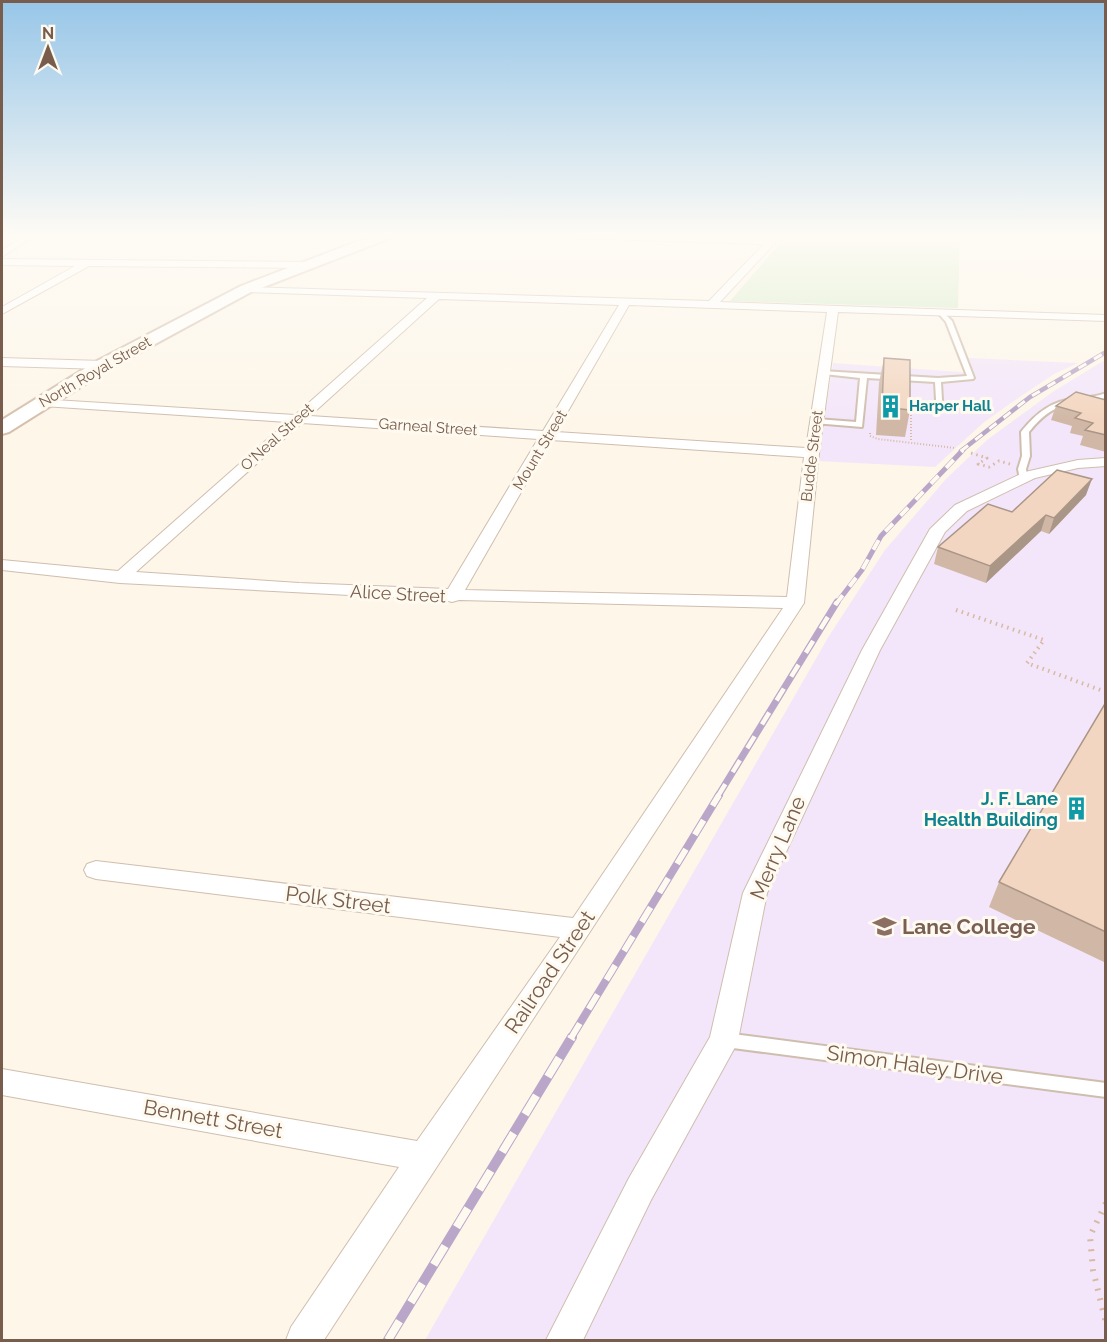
<svg xmlns="http://www.w3.org/2000/svg" width="1107" height="1342" font-family="Raleway,sans-serif">
<style>
.education{fill:#f3e6fa}
.green{fill:#d5ebc7}
.lines{fill:none;stroke-linecap:round;stroke-linejoin:round}
.service-casing{stroke:#cfbeae;stroke-width:4}
.minor-casing{stroke:#cfbeae;stroke-width:2}
.secondary-casing{stroke:#d5c0ae;stroke-width:4}
.path-far3{stroke:#d8b9a3;stroke-width:2;stroke-dasharray:1 2;stroke-linecap:butt}
.path-far2{stroke:#d8b9a3;stroke-width:3;stroke-dasharray:1.5 4;stroke-linecap:butt}
.path-far1{stroke:#d8b9a3;stroke-width:4;stroke-dasharray:1.5 4.5;stroke-linecap:butt}
.path{stroke:#d8b9a3;stroke-width:6;stroke-dasharray:2 8;stroke-linecap:butt}
.service{fill:#fff;fill-rule:evenodd}
.minor{fill:#fff;fill-rule:evenodd}
.secondary{fill:#fff;fill-rule:evenodd}
.rail-far4-casing{stroke:#b9a6c8;stroke-width:4.5}
.rail-far3-casing{stroke:#b9a6c8;stroke-width:5}
.rail-far2-casing{stroke:#b9a6c8;stroke-width:7}
.rail-far1-casing{stroke:#b9a6c8;stroke-width:8}
.rail-casing{stroke:#b9a6c8;stroke-width:10}
.rail-far4{stroke:#fffaf0;stroke-width:3;stroke-dasharray:9;stroke-linecap:butt}
.rail-far3{stroke:#fffaf0;stroke-width:4;stroke-dasharray:11;stroke-linecap:butt}
.rail-far2{stroke:#fffaf0;stroke-width:4.5;stroke-dasharray:14;stroke-linecap:butt}
.rail-far1{stroke:#fffaf0;stroke-width:6;stroke-dasharray:17;stroke-linecap:butt}
.rail{stroke:#fffaf0;stroke-width:8;stroke-dasharray:22;stroke-linecap:butt}
.wall{fill:#d1b8a6}
.shaded-wall{fill:#aa9687}
.building{fill:#f3d6c1;stroke:#aa9687;stroke-width:1.5}
.labels{text-anchor:middle;stroke-width:6;stroke-linejoin:round;paint-order:stroke}
.far-street-label{font-size:15px;fill:#785d4c;stroke:#fffaf0}
.far-culture-label{font-size:15px;font-weight:bold;fill:#0d838f;stroke:#fffaf0;text-anchor:start}
.street-label{font-size:18px;fill:#785d4c;stroke:#fffaf0}
.culture-label{font-size:18px;font-weight:bold;fill:#0d838f;stroke:#fffaf0;text-anchor:end}
.near-street-label{font-size:21px;fill:#785d4c;stroke:#fffaf0}
.near-education-label{font-size:21px;font-weight:bold;fill:#785e54;stroke:#fffaf0;text-anchor:start}
</style>
<rect width="100%" height="100%" fill="#fdf6e9"/>
<g class="education">
<path d="M968,358L1078,363L1054,374L1008,405L983,423L935,467L818,461L833,363L974,373Z"/>
<path d="M1105,360V1340H425L829,636L885,550L946,479L987,440L1054,391Z"/>
</g>
<path class="green" d="M788,234H960L958,308L730,301Z"/>
<g class="lines">
<defs>
<g id="service">
<path d="M939,312H943L952,321L974,378L973,379L941,382L942,400L939,402L936,400L935,382L867,378L862,427L814,423V419H817L856,422L860,378L824,374L821,372L822,371L938,378L967,376L946,322L939,314Z"/>
<path d="M1106,393V398L1102,399C1066,406 1054,401 1029,432L1030,456L1026,469L1027,478L1023,480H1020L1018,469L1022,456L1021,432C1037,412 1052,401 1077,398C1087,397 1096,397 1106,393Z"/>
<path d="M725,1033L1106,1083V1097L725,1047L720,1045L717,1040L720,1035Z"/>
</g>
<g id="minor">
<path d="M28,234H37L2,257V250Z"/>
<path d="M530,234H609L775,239V243L720,302L1106,315V321L838,312L819,453L804,603L324,1340H286L291,1327L399,1167L2,1095V1069L417,1141L560,937L96,879L87,876L84,870L87,864L96,861L573,918L783,608L459,600L452,602L445,600L120,583L2,570V560L118,571L287,422L43,406L38,405L36,402L38,399L295,415L427,298L246,292L242,291V287L709,301L764,244L534,237ZM439,299L619,305L543,431L310,416ZM629,305L827,312L806,448L556,432ZM302,423L538,439L448,589L299,583L136,572ZM551,440L804,457L787,597L465,590Z"/>
<path d="M2,259L309,262L314,265L309,268L89,266L2,314V307L75,266L2,265Z"/>
<path d="M2,358L103,361L109,365L103,369L2,366Z"/>
<path d="M1106,458V466L1078,468L1035,478L967,511L945,532L880,650L767,893L738,1040L734,1049L651,1200L583,1340H546L629,1178L710,1037L743,893L862,650L930,529L955,505L1025,472L1078,460Z"/>
</g>
<path id="secondary" d="M377,234H395L393,237L251,292L109,369L9,432L2,434V420L97,361L241,286Z"/>
</defs>
<use href="#service" class="service-casing"/>
<use href="#minor" class="minor-casing"/>
<use href="#secondary" class="secondary-casing"/>
<g class="path-far3">
<path d="M911,406V442"/>
<path d="M870,433V436L878,439L955,448"/>
</g>
<path class="path-far2" d="M971,453L987,458L978,464L989,467L999,461L1010,464"/>
<path class="path-far1" d="M956,610L1044,640L1027,663L1106,692"/>
<path class="path" d="M1106,1203L1090,1236L1093,1270L1106,1323"/>
<use href="#service" class="service"/>
<use href="#minor" class="minor"/>
<use href="#secondary" class="secondary"/>
<defs>
<path id="rail-far4" d="M961,451L1030,397L1106,352"/>
<path id="rail-far3" d="M836,604L862,570L881,536L963,450"/>
<path id="rail-far2" d="M718,796L837,602"/>
<path id="rail-far1" d="M571,1038L719,795"/>
<path id="rail" d="M388,1340L572,1037"/>
</defs>
<use href="#rail-far4" class="rail-far4-casing"/>
<use href="#rail-far3" class="rail-far3-casing"/>
<use href="#rail-far2" class="rail-far2-casing"/>
<use href="#rail-far1" class="rail-far1-casing"/>
<use href="#rail" class="rail-casing"/>
<use href="#rail-far4" class="rail-far4"/>
<use href="#rail-far3" class="rail-far3"/>
<use href="#rail-far2" class="rail-far2"/>
<use href="#rail-far1" class="rail-far1"/>
<use href="#rail" class="rail"/>
</g>
<g class="wall">
<path d="M884,358L910,410L905,437L876,435L879,383Z"/>
<path d="M1106,400V452L1080,445L1083,436L1070,433L1072,426L1051,420L1056,406Z"/>
<path d="M1086,495L1049,534L1041,531L986,583L934,564L938,547L1012,512Z"/>
<path d="M1106,702V963L989,907L999,882Z"/>
</g>
<g class="shaded-wall">
<path d="M1092,479L1086,495L1049,534L1054,518Z"/>
<path d="M1046,515L1041,531L986,583L990,566Z"/>
</g>
<g class="building">
<path d="M884,358L910,360V410L882,407Z"/>
<path d="M1076,392L1106,400V435L1085,430L1093,423L1075,418L1081,413L1056,406Z"/>
<path d="M1057,470L1092,479L1054,518L1046,515L990,566L938,547L988,504L1012,512Z"/>
<path d="M1106,702V932L999,882Z"/>
</g>
<linearGradient id="sky" x2="0" y2="1"><stop stop-color="#97c6e8"/><stop offset="0.56" stop-color="#fefbf5"/><stop offset="1" stop-color="#fefbf5" stop-opacity="0"/></linearGradient>
<rect width="1107" height="421" fill="url(#sky)"/>
<defs>
<symbol id="building-bare" viewBox="-9 -9 18 18"><path d="M-4-6H4V6H1V3H-1V6H-4ZM-2.5-4.3h1.7v1.8h-1.7ZM.8-4.3h1.7v1.8H.8ZM-2.5-1h1.7V.8h-1.7ZM.8-1h1.7V.8H.8Z" fill="#0f9aa8" stroke="#fffaf0" stroke-width="2.5" paint-order="stroke"/></symbol>
<symbol id="university-bare" viewBox="-9 -9 18 18"><path d="M0-5L7-2L0 1L-7-2ZM-4 1L0 2.5L4 1V4Q0 6-4 4Z" fill="#8d6e63" stroke="#fffaf0" stroke-width="2.5" paint-order="stroke"/></symbol>
</defs>
<g fill-rule="evenodd">
<use href="#building-bare" x="874" y="390" width="33" height="33"/>
<use href="#building-bare" x="1060" y="792" width="33" height="33"/>
<use href="#university-bare" x="868" y="910" width="33" height="33"/>
</g>
<g class="labels">
<g class="far-street-label">
<text transform="translate(95 372) rotate(-30)" y="5">North Royal Street</text>
<text transform="translate(428 427) rotate(4)" y="5">Garneal Street</text>
<text transform="translate(277 437) rotate(-42)" y="5">O'Neal Street</text>
<text transform="translate(540 450) rotate(-59)" y="5">Mount Street</text>
<text transform="translate(812 456) rotate(-83)" y="5">Budde Street</text>
</g>
<g class="far-culture-label">
<text x="909" y="411">Harper Hall</text>
</g>
<g class="street-label">
<text transform="translate(398 594) rotate(3)" y="6">Alice Street</text>
</g>
<g class="culture-label">
<text x="1058" y="805">J. F. Lane<tspan x="1058" dy="21">Health Building</tspan></text>
</g>
<g class="near-street-label">
<text transform="translate(778 848) rotate(-67)" y="7">Merry Lane</text>
<text transform="translate(338 900) rotate(7)" y="7">Polk Street</text>
<text transform="translate(550 972) rotate(-56)" y="7">Railroad Street</text>
<text transform="translate(915 1065) rotate(8)" y="7">Simon Haley Drive</text>
<text transform="translate(213 1119) rotate(10)" y="7">Bennett Street</text>
</g>
<g class="near-education-label">
<text x="902" y="934">Lane College</text>
</g>
</g>
<rect width="1107" height="1342" fill="none" stroke="#785d4c" stroke-width="6"/>
<g transform="translate(48 48)" stroke="#fffaf0" stroke-width="4.5" paint-order="stroke">
<path d="M0-4.5L10 22L0 15L-10 22Z" fill="#785d4c"/>
<text y="-9" font-size="16" font-weight="bold" text-anchor="middle" fill="#785d4c">N</text>
</g>
</svg>
